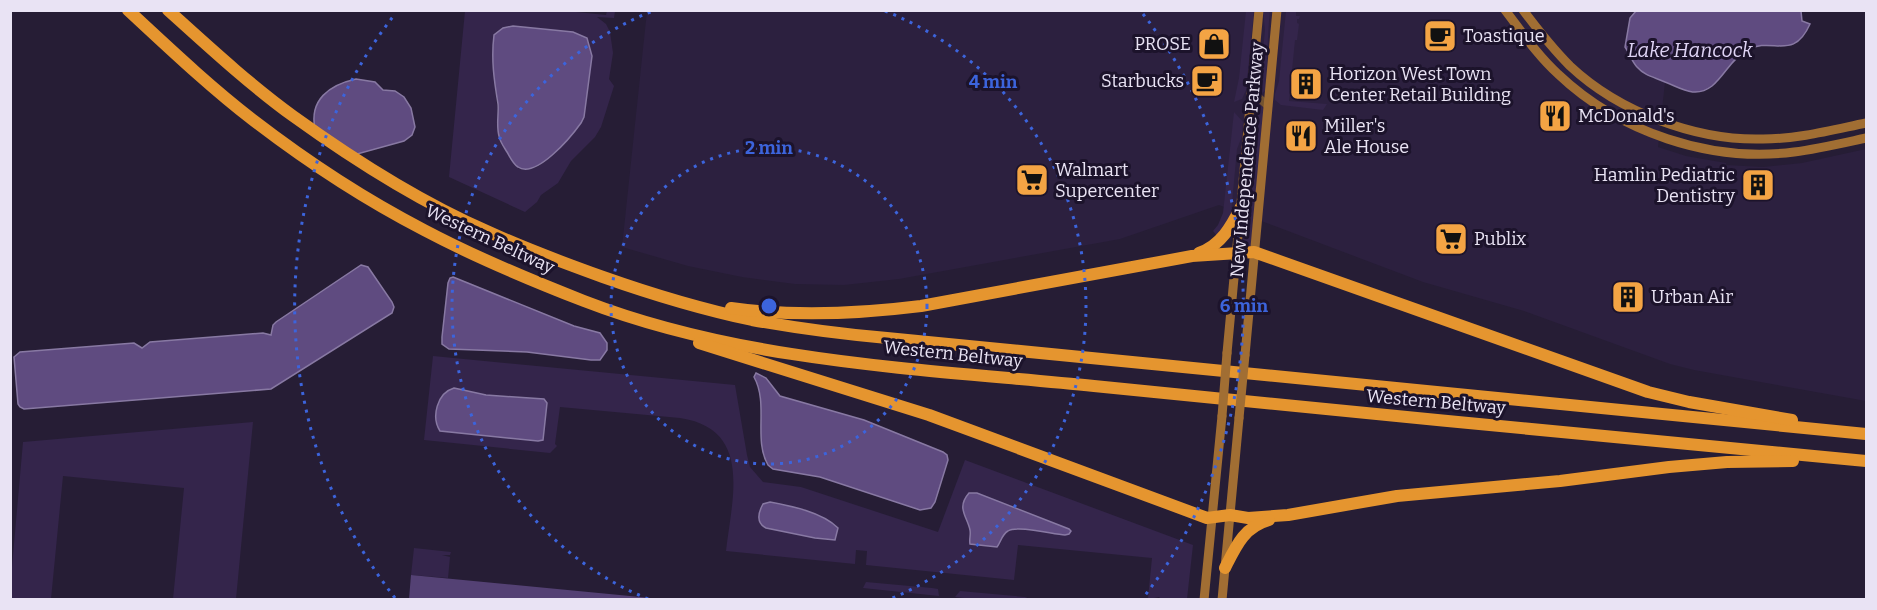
<svg xmlns="http://www.w3.org/2000/svg" width="1877" height="610" font-family="Bitter,serif">
<style>
.built{fill:#2c203f}
.green{fill:#34254b;fill-rule:evenodd}
.forest{fill:#544174}
.water{fill:#5f4b80;stroke:#8879a3;stroke-width:1.5}
.lines{fill:none;stroke-linecap:round;stroke-linejoin:round}
.tertiary{stroke:#735331;stroke-width:8}
.secondary{stroke:#a16e33;stroke-width:9}
.motorway{stroke:#e5952f;stroke-width:12}
.secondary-bridge{stroke:#a16e33;stroke-width:9}
.ring{fill:none;stroke:#3c64dc;stroke-width:3;stroke-dasharray:3 6}
.labels{text-anchor:middle;stroke-width:6;stroke-linejoin:round;paint-order:stroke}
.poi-label{font-size:18px;fill:#e9e3f4;stroke:#1c132b;text-anchor:start}
.street-label{font-size:18px;fill:#e9e3f4;stroke:#1c132b}
.water-label{font-size:20px;font-style:italic;fill:#ded3f4;stroke:#1c132b}
.centre{fill:#3c64dc;stroke:#1c132b;stroke-width:3}
.ring-label{font-size:18px;text-anchor:middle;font-weight:bold;fill:#3c64dc;stroke:#1c132b;stroke-width:6;stroke-linejoin:round;paint-order:stroke}
</style>
<rect width="100%" height="100%" fill="#261d35"/>
<path class="built" d="M647,11H1636L1630,18L1626,47L1632,56L1634,65L1650,77L1665,82L1658,147L1686,156L1726,163V165L1763,167L1802,163L1866,149V401L1694,370L1670,364L1524,311L1423,282L1219,205L1120,239L899,279L844,285L795,284L742,277L688,266L622,247Z"/>
<g class="green">
<path d="M557,10L606,15L607,11H615L614,18L597,17L606,24L610,32L613,53L609,79L614,86L601,127L595,137L571,161L558,183L541,195L537,202L525,212L449,177L465,11ZM513,26L573,32L589,41L592,56L584,117L581,123L546,161L537,167L527,170L518,168L512,160L501,143L497,125L498,113L495,89Z"/>
<path d="M1246,11H1254L1246,90L1242,99L1234,102L1239,78Z"/>
<path d="M1263,11H1270C1267,37 1268,64 1265,91L1262,93L1259,90L1265,30Z"/>
<path d="M1286,11H1296V16H1300L1299,19H1297V23L1299,24L1297,40H1295L1289,101L1327,104L1323,110L1281,105L1275,100V94L1279,81Z"/>
<path d="M1255,98L1264,109L1251,246L1244,249L1242,246Z"/>
<path d="M1234,112L1243,122L1242,136L1237,149L1231,214L1218,237L1213,231L1218,225L1223,213Z"/>
<path d="M433,356L735,385L747,455L750,467L763,482L801,487L938,532L965,460L1193,545L1187,599H1161L1159,597L1150,599L1148,598L1152,558L1018,545L1014,580L866,565L867,551L856,550L855,564L726,551C732,498 753,429 680,418L560,407L555,444L557,446L550,453L424,440Z"/>
<path d="M253,422L236,599H173L184,488L63,476L51,599H11V578L23,442Z"/>
<path d="M414,548L451,552L450,555H442L450,557L448,578L411,575Z"/>
<path d="M866,582L932,588L938,589L939,596L863,588Z"/>
<path d="M960,591L1025,597L1030,599L980,600L955,597Z"/>
</g>
<path class="forest" d="M411,575L661,599H409Z"/>
<g class="water">
<path d="M1636,11H1801L1802,21L1810,24C1793,62 1773,36 1747,50C1732,58 1725,75 1712,86C1695,99 1681,88 1665,82C1654,77 1645,76 1637,67C1632,62 1630,54 1625,47L1630,18Z"/>
<path d="M513,26L573,32L587,38L592,56L584,117L581,123C571,137 536,179 518,167C513,164 510,157 507,152C504,147 500,142 499,136C496,125 499,114 498,104C494,80 491,59 494,35L503,28Z"/>
<path d="M356,79L375,82L383,90L395,91L404,97L411,108L415,127L412,135L404,141L350,156L315,129C309,100 329,85 356,79Z"/>
<path d="M361,265L368,267L392,302L394,307L392,313L271,389L24,409L20,407L18,404L14,357L20,352L134,343L142,348L150,342L263,333L271,335L273,325L276,322Z"/>
<path d="M453,277L574,326L600,333L607,343V350L600,360H591L527,352L449,349L442,344V337L448,283L450,278Z"/>
<path d="M756,373L766,378L780,396L864,420L943,452L947,455L948,460L935,502L931,508L920,510L820,477L773,469L768,465C753,439 769,404 754,377Z"/>
<path d="M454,388L486,395L544,399L547,403L543,440L538,441L440,431C431,417 437,393 454,388Z"/>
<path d="M969,493H977L1069,529L1071,531L1069,534L1065,535C1052,534 1017,525 1008,531C1002,534 1001,542 997,547L970,544C969,539 971,535 970,530C967,516 956,508 969,493Z"/>
<path d="M770,502C791,506 822,512 838,528L835,540L815,538L766,528C756,523 758,513 763,504Z"/>
</g>
<g class="lines">
<path class="tertiary" d="M1253,82L1258,97L1268,106"/>
<g class="secondary">
<path d="M1505,10C1522,32 1537,55 1558,74C1619,132 1710,163 1794,152C1818,149 1843,143 1866,138"/>
<path d="M1523,10C1538,30 1553,49 1570,66C1619,112 1696,141 1763,139C1798,139 1832,130 1866,123"/>
<path d="M1227,353L1259,10"/>
<path d="M1245,355L1277,10"/>
<path d="M1204,600L1222,416"/>
<path d="M1222,600L1239,418"/>
</g>
<g class="motorway">
<path d="M128,10C169,48 209,86 253,120C305,160 366,200 424,230C475,257 530,280 584,301C744,363 925,369 1094,386C1351,412 1609,437 1866,461"/>
<path d="M168,10C209,47 249,84 293,116C354,160 420,202 489,232C526,249 564,263 603,277C651,294 701,309 752,320C796,328 841,334 887,338L1866,434"/>
<path d="M1199,253C1221,245 1231,227 1241,207"/>
<path d="M731,308C795,317 857,314 921,306L1192,256L1254,252L1648,392L1689,402L1792,420"/>
<path d="M699,343L929,415L1207,518L1230,515L1248,518L1288,515L1397,496L1560,481L1669,467L1727,462L1793,461"/>
<path d="M1225,568C1236,546 1244,527 1269,520"/>
</g>
<g class="secondary-bridge">
<path d="M1222,416L1227,353"/>
<path d="M1239,418L1245,355"/>
</g>
</g>
<g class="ring">
<circle cx="769" cy="306" r="158"/>
<path d="M648 599A317 317 0 0 1 653 11M885 11A317 317 0 0 1 890 599"/>
<path d="M395 598A475 475 0 0 1 395 14M1143 14A475 475 0 0 1 1143 598"/>
</g>
<defs>
<symbol id="cafe-square" viewBox="-11 -11 22 22"><rect x="-9" y="-9" width="18" height="18" rx="4" fill="#f4a444" stroke="#1c132b"/><path d="M-5.5-4.5H6V0H3Q3 3.5 0 3.5H-2.5Q-5.5 3.5-5.5 0ZM3-3.2v2h1.7v-2ZM-6 4.5H4V6H-6Z" fill="#111"/></symbol>
<symbol id="shop-square" viewBox="-11 -11 22 22"><rect x="-9" y="-9" width="18" height="18" rx="4" fill="#f4a444" stroke="#1c132b"/><path d="M-5-2.5h2.3a2.7 3.5 0 0 1 5.4 0H5L5.5 6h-11ZM-1.5-2.5h3a1.5 2.3 0 0 0-3 0Z" fill="#111"/></symbol>
<symbol id="building-square" viewBox="-11 -11 22 22"><rect x="-9" y="-9" width="18" height="18" rx="4" fill="#f4a444" stroke="#1c132b"/><path d="M-4-6H4V6H1V3H-1V6H-4ZM-2.5-4.3h1.7v1.8h-1.7ZM.8-4.3h1.7v1.8H.8ZM-2.5-1h1.7V.8h-1.7ZM.8-1h1.7V.8H.8Z" fill="#111"/></symbol>
<symbol id="restaurant-square" viewBox="-11 -11 22 22"><rect x="-9" y="-9" width="18" height="18" rx="4" fill="#f4a444" stroke="#1c132b"/><path d="M-5-6h1v4h1v-4h1v4h1v-4h1v5L-1.5 .5V6h-2V.5L-5-1ZM5-6V6H3V1.5H1.5Q1.5-4 5-6Z" fill="#111"/></symbol>
<symbol id="supermarket-square" viewBox="-11 -11 22 22"><rect x="-9" y="-9" width="18" height="18" rx="4" fill="#f4a444" stroke="#1c132b"/><path d="M-6-5.5h2.5l.6 2H6L4.5 2H-2.5L-4.4-4H-6ZM-1.5 3.2a1.3 1.3 0 1 0 .1 0ZM3 3.2a1.3 1.3 0 1 0 .1 0Z" fill="#111"/></symbol>
</defs>
<g fill-rule="evenodd">
<use href="#cafe-square" x="1421" y="17" width="38" height="38"/>
<use href="#shop-square" x="1195" y="25" width="38" height="38"/>
<use href="#cafe-square" x="1188" y="62" width="38" height="38"/>
<use href="#building-square" x="1287" y="65" width="38" height="38"/>
<use href="#restaurant-square" x="1536" y="97" width="38" height="38"/>
<use href="#restaurant-square" x="1282" y="117" width="38" height="38"/>
<use href="#supermarket-square" x="1013" y="161" width="38" height="38"/>
<use href="#building-square" x="1739" y="166" width="38" height="38"/>
<use href="#supermarket-square" x="1432" y="220" width="38" height="38"/>
<use href="#building-square" x="1609" y="278" width="38" height="38"/>
</g>
<g class="labels">
<g class="poi-label">
<text x="1463" y="42">Toastique</text>
<text x="1191" y="50" text-anchor="end">PROSE</text>
<text x="1329" y="80">Horizon West Town<tspan x="1329" dy="21">Center Retail Building</tspan></text>
<text x="1184" y="87" text-anchor="end">Starbucks</text>
<text x="1578" y="122">McDonald's</text>
<text x="1324" y="132">Miller's<tspan x="1324" dy="21">Ale House</tspan></text>
<text x="1055" y="176">Walmart<tspan x="1055" dy="21">Supercenter</tspan></text>
<text x="1735" y="181" text-anchor="end">Hamlin Pediatric<tspan x="1735" dy="21">Dentistry</tspan></text>
<text x="1474" y="245">Publix</text>
<text x="1651" y="303">Urban Air</text>
</g>
<g class="street-label">
<text transform="translate(1247 160) rotate(-85)" y="6">New Independence Parkway</text>
<text transform="translate(490 239) rotate(25)" y="6">Western Beltway</text>
<text transform="translate(953 354) rotate(6)" y="6">Western Beltway</text>
<text transform="translate(1436 402) rotate(5)" y="6">Western Beltway</text>
</g>
<g class="water-label">
<text x="1690" y="57">Lake Hancock</text>
</g>
</g>
<circle cx="769" cy="306" r="9" class="centre"/>
<g class="ring-label">
<text x="993" y="88">4 min</text>
<text x="769" y="154">2 min</text>
<text x="1244" y="312">6 min</text>
</g>
<rect width="1877" height="610" fill="none" stroke="#e9e3f4" stroke-width="24"/>
</svg>
